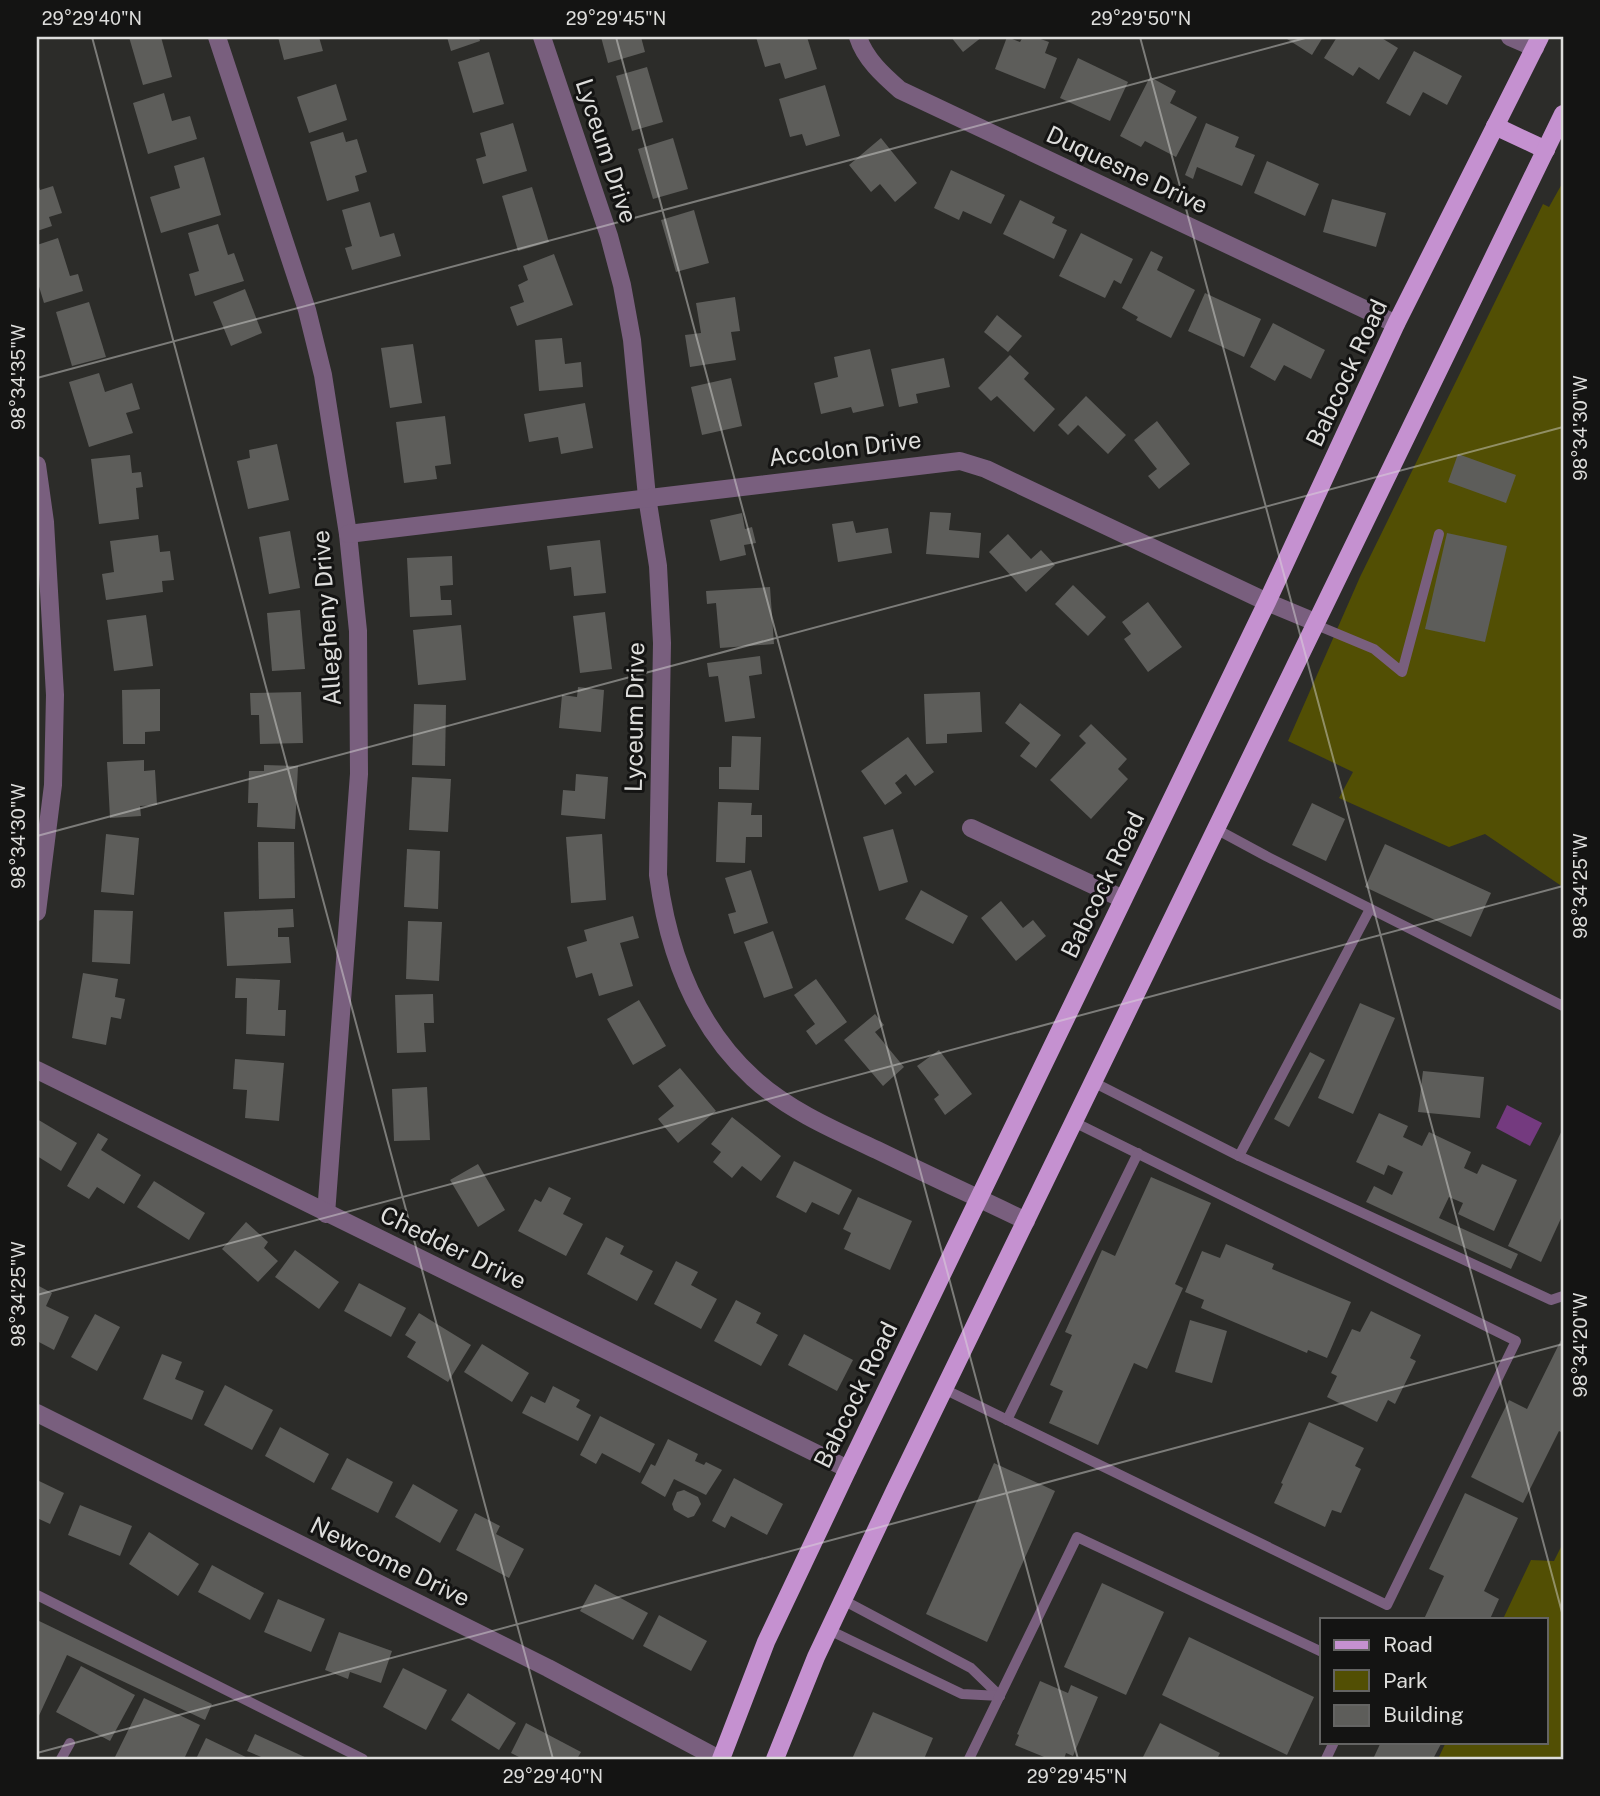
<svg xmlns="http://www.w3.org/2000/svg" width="1600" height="1796" font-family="'Public Sans',sans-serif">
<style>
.green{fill:#524f04}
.water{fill:#743a7f}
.building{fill:#5d5d5a}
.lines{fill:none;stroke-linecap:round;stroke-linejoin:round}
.lane{stroke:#795f7e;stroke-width:10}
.street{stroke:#795f7e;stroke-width:18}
.primary{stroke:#c591d0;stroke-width:18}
.ticks{fill:none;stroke:#dddddb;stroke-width:2;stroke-opacity:0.45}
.labels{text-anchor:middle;stroke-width:6;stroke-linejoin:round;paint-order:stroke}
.street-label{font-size:24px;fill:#dddddb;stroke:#141413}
.neatline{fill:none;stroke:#dddddb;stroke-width:2.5}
.ticks-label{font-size:18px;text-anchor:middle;fill:#dddddb}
</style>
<rect width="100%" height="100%" fill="#2c2c29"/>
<g class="green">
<path d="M1563,182V887L1485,834L1449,847L1339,798L1353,772L1288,741L1360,577L1543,204L1549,207Z"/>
<path d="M1563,1543V1759H1438L1446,1742H1546V1619H1503L1531,1560L1554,1561Z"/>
</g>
<path class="water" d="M1507,1105L1542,1123L1530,1146L1496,1128Z"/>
<g class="building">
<path d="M129,37H161L172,77L143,85Z"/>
<path d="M278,37H319L323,51L284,60Z"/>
<path d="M447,37H479L480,41L451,51Z"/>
<path d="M601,37H641L645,52L608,63Z"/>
<path d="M756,37H807L817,69L785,79L780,63L765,67Z"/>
<path d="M951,37H982L963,52Z"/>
<path d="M1007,37L1020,42L1023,37H1035L1049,42L1045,53L1057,58L1045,89L995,69Z"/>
<path d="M1284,37H1323L1312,55Z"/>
<path d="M1337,37H1380L1398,48L1379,80L1359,67L1353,76L1324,58Z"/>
<path d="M1414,51L1462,76L1447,105L1423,92L1410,116L1386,103Z"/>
<path d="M489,52L504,104L473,113L458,62Z"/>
<path d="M1078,58L1128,82L1110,121L1060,98Z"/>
<path d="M647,67L663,122L632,131L616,76Z"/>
<path d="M1150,77L1176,91L1170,103L1197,117L1176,157L1145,141L1141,147L1120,136Z"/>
<path d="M336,84L347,120L309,133L297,97Z"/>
<path d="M825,85L840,136L806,146L802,134L790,137L779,99Z"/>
<path d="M164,93L172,121L190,116L197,139L148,154L133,103Z"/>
<path d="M513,123L527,171L483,184L476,159L486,156L480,133Z"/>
<path d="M1206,123L1239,137L1235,147L1255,155L1242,186L1197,167L1193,179L1185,175Z"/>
<path d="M343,132L346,142L357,139L367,172L355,176L359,191L327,201L310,142Z"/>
<path d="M673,138L688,189L653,199L638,149Z"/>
<path d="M881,138L917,183L895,202L880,184L871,192L849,165Z"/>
<path d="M204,157L221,215L161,233L150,197L180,188L174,166Z"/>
<path d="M1267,161L1319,184L1305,216L1254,193Z"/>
<path d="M951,170L1005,195L991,224L963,211L959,220L934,208Z"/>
<path d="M37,181L40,190L53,186L62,213L49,217L52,226L37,231Z"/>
<path d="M532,187L549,242L518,251L502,196Z"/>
<path d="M1332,199L1386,213L1376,247L1323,232Z"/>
<path d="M1020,200L1055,217L1052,223L1067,230L1054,259L1003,234Z"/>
<path d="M370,202L380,237L394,233L401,256L352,270L345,248L352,246L342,210Z"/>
<path d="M694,210L709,263L676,272L661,220Z"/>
<path d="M218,224L228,255L234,253L244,281L195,296L189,274L199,271L188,233Z"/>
<path d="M1081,233L1133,259L1121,284L1114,280L1105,298L1059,276Z"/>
<path d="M58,238L70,276L78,274L83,291L44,303L37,280V245Z"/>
<path d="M1151,251L1163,257L1157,270L1195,290L1171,338L1136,320L1138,317L1122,308Z"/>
<path d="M554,254L573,305L517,326L510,307L524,302L518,285L528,280L523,266Z"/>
<path d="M245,289L262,333L231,346L213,302Z"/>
<path d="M1205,293L1261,319L1244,357L1188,331Z"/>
<path d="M735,297L740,331L731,332L736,360L690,367L685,335L701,333L696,303Z"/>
<path d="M89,302L106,357L72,366L56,312Z"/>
<path d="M997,315L1022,336L1008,352L984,332Z"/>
<path d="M1273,323L1325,350L1311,379L1284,365L1275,381L1250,367Z"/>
<path d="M562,338L565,364L581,362L583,387L539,391L535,340Z"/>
<path d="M413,344L422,403L390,408L381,348Z"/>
<path d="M870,349L884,406L853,413L851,407L821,414L814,383L838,377L834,357Z"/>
<path d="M1010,355L1029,373L1024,379L1055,409L1034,432L997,396L991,401L978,388Z"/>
<path d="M944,358L950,387L916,394L918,403L899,407L891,369Z"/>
<path d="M99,373L105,392L132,383L140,409L126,413L133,433L89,447L69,382Z"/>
<path d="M731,378L742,426L702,435L691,387Z"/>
<path d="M1086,396L1126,435L1108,454L1078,425L1068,435L1058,425Z"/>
<path d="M585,403L593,448L561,454L558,437L529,442L524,414Z"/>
<path d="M445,416L451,464L435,466L437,479L404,483L396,422Z"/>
<path d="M1157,421L1190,464L1159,489L1148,476L1157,469L1134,440Z"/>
<path d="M277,444L289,500L248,509L237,461L250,458L249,450Z"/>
<path d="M1458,454L1516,475L1506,503L1448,482Z"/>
<path d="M130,455L132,473L141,472L143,487L136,488L139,519L99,524L91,459Z"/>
<path d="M930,512L951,513L949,530L981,533L979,558L926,554Z"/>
<path d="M742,513L745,529L752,527L756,543L744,545L746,555L720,561L710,520Z"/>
<path d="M853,521L856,533L888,528L892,553L838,562L832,524Z"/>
<path d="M290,531L300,588L269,594L259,537Z"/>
<path d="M1447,533L1507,546L1485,642L1425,629Z"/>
<path d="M1008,534L1031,559L1041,550L1055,565L1026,592L989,552Z"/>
<path d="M158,535L160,552L170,551L174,580L162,581L163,592L106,600L102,574L114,572L110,541Z"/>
<path d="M600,540L606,593L574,596L571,567L550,570L547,546Z"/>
<path d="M452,556L453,585L440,586L441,600H451L452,615L410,617L407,558Z"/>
<path d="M1073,585L1106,617L1088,636L1055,604Z"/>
<path d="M770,587L774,644L720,648L716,603L707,604L706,591Z"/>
<path d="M1148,602L1182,647L1148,672L1124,639L1131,634L1122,622Z"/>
<path d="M300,610L305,669L272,671L267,613Z"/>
<path d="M605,612L612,669L580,673L573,616Z"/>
<path d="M146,615L153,666L114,671L107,620Z"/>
<path d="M461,625L466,680L418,685L413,630Z"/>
<path d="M760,656L762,674L749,676L755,718L725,722L718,676L709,677L707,663Z"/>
<path d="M578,687L604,690L601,732L559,728L562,695L577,697Z"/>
<path d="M160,689V731L145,732V744H123L122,690Z"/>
<path d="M301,692L303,743L260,744L259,715H251L250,693Z"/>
<path d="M980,692L982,732L947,734V743L926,744L924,694Z"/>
<path d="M1020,703L1061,735L1036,768L1020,756L1030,743L1005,723Z"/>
<path d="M414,704L446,705L445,766L412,765Z"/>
<path d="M1091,724L1127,759L1118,769L1128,779L1091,819L1050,780L1086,743L1079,736Z"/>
<path d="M732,736L761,737L759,790L719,789V767H731Z"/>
<path d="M908,737L934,772L915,786L906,774L895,783L902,793L885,805L861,771Z"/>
<path d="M144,760V771L155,770L157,805L140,806L141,816L110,818L107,762Z"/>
<path d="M264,765L298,766L295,829L257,827L258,803H248L249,771H264Z"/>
<path d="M576,774L608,777L605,819L561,815L563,790L575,791Z"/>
<path d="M412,777L451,779L448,832L409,830Z"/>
<path d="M718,802L752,803L751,815H762V837H746L745,863L716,862Z"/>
<path d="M1312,803L1345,819L1326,861L1292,845Z"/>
<path d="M893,829L908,882L879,891L863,837Z"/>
<path d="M106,834L139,838L134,895L101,892Z"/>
<path d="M602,834L606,900L571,903L566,837Z"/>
<path d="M258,842H294L295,898L259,899Z"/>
<path d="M1385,844L1491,893L1471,937L1365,887Z"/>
<path d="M407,849L440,851L438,909L404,907Z"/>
<path d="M751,870L768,923L734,934L728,914L736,912L725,878Z"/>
<path d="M921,890L968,916L953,944L905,919Z"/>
<path d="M1001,901L1023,928L1033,920L1046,936L1016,961L981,918Z"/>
<path d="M293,909L294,927L278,928V937H289L291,963L227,966L224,912Z"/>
<path d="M94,910L133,911L130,964L92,962Z"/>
<path d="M633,916L639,938L620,943L633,986L599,996L592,973L576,978L567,947L587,941L584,930Z"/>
<path d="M408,921L442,922L439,981L406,979Z"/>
<path d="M773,931L793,988L764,998L744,942Z"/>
<path d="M83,973L118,979L115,997L125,999L121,1019L111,1017L106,1045L72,1038Z"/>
<path d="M236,978L280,980L278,1010H286L285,1036L246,1034L247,998H235Z"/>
<path d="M816,979L847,1022L816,1045L806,1031L815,1024L794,995Z"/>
<path d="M433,994L434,1023H424L426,1052L397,1053L395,995Z"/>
<path d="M639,1000L666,1046L633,1065L607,1019Z"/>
<path d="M1360,1003L1395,1018L1353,1114L1318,1098Z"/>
<path d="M875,1014L884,1025L875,1032L904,1067L883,1086L844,1040Z"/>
<path d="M939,1050L972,1094L945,1115L934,1099L939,1095L917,1066Z"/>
<path d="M1310,1052L1325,1060L1289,1127L1274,1119Z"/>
<path d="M235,1059L284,1063L279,1121L245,1118L247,1090L233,1089Z"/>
<path d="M680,1068L716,1111L678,1143L658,1119L674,1106L658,1086Z"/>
<path d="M1423,1071L1484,1077L1480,1118L1418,1112Z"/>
<path d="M427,1087L430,1140L394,1141L392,1089Z"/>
<path d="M1379,1113L1408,1126L1403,1137L1422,1146L1429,1132L1471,1152L1464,1168L1477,1174L1482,1164L1517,1180L1494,1231L1458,1214L1463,1203L1449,1197L1439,1218L1518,1254L1511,1269L1366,1202L1374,1186L1392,1195L1403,1172L1388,1165L1384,1175L1356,1162Z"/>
<path d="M732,1117L781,1156L761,1181L742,1166L732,1178L713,1162L721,1152L711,1144Z"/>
<path d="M37,1119L77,1143L61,1171L37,1156Z"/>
<path d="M1563,1128V1214L1541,1262L1508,1246Z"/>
<path d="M98,1133L108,1139L101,1150L141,1175L124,1204L97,1187L89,1199L67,1186Z"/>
<path d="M794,1161L852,1190L839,1215L812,1202L806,1213L776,1197Z"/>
<path d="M478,1164L505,1210L478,1227L450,1180Z"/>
<path d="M1151,1177L1211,1203L1175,1284L1183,1288L1147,1369L1134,1363L1098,1445L1049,1423L1063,1391L1050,1385L1072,1335L1065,1332L1102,1250L1115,1256Z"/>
<path d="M154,1181L205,1213L189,1240L137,1207Z"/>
<path d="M549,1187L571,1198L563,1214L583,1224L566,1256L518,1231L535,1199L541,1202Z"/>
<path d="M858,1197L912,1221L890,1270L844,1249L851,1233L843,1229Z"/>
<path d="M246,1222L268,1242L264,1248L278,1261L258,1282L222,1249Z"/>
<path d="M606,1237L624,1246L620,1254L653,1271L637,1301L587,1274Z"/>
<path d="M1226,1244L1274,1264L1272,1269L1351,1302L1327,1358L1308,1350L1307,1353L1201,1308L1204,1300L1185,1292L1202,1251L1220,1258Z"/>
<path d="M295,1250L339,1282L319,1309L275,1277Z"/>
<path d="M676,1261L698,1272L691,1285L717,1299L701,1329L654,1304Z"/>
<path d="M359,1283L406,1308L391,1337L344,1311Z"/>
<path d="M37,1285L52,1293L46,1306L69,1317L54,1350L37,1341Z"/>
<path d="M736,1300L761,1313L756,1323L778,1335L761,1366L714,1341Z"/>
<path d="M1371,1311L1421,1335L1410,1358L1416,1361L1395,1404L1388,1400L1377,1422L1327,1397L1337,1376L1331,1373L1352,1329L1360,1332Z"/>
<path d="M419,1313L471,1345L448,1382L407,1357L416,1342L405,1335Z"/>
<path d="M95,1314L120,1327L97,1371L71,1357Z"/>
<path d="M1190,1320L1227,1331L1212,1383L1175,1372Z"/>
<path d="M804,1334L853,1360L837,1391L788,1365Z"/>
<path d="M1563,1336V1433L1559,1431L1523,1503L1471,1477L1509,1400L1527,1409Z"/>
<path d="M482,1344L529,1373L512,1402L464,1372Z"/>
<path d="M162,1354L182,1362L175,1379L204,1391L192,1420L143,1399Z"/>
<path d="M225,1385L273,1410L252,1450L204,1425Z"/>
<path d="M553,1386L580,1400L576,1407L591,1415L578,1441L522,1413L531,1396L545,1403Z"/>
<path d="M600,1416L655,1444L640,1473L602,1453L596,1464L580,1455Z"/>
<path d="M1309,1422L1364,1448L1355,1466L1361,1469L1341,1513L1332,1510L1325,1527L1274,1503L1283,1484L1281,1483Z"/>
<path d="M280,1427L329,1454L314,1483L265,1456Z"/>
<path d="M668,1439L698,1454L695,1461L704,1465L706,1462L722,1470L706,1495L674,1479L665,1497L641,1483L651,1464L655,1466Z"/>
<path d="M347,1458L393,1482L378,1513L331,1489Z"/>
<path d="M994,1463L1055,1491L987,1642L926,1614Z"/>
<path d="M734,1478L783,1504L767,1535L731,1516L725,1528L712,1521Z"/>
<path d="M37,1480L64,1493L50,1524L37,1518Z"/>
<path d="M413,1484L458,1510L440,1543L395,1517Z"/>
<path d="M684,1490L698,1497L701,1504L694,1516L688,1518L674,1510L672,1504L677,1492Z"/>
<path d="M1465,1493L1518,1518L1484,1591L1499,1599L1490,1619H1424L1444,1576L1429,1569Z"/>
<path d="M80,1505L132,1526L120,1556L68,1535Z"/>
<path d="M475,1513L500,1526L496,1534L524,1549L509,1578L456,1550Z"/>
<path d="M149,1532L199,1564L178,1596L129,1564Z"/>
<path d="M212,1565L264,1593L250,1620L198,1592Z"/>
<path d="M1102,1583L1164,1612L1126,1695L1064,1667Z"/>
<path d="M595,1584L648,1613L633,1640L580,1611Z"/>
<path d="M278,1599L325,1619L311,1652L264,1632Z"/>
<path d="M659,1615L707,1641L691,1671L643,1646Z"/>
<path d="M37,1620L212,1704L205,1720L67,1655L37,1720Z"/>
<path d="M339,1632L392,1651L381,1683L350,1672L348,1679L325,1670Z"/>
<path d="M1189,1637L1314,1697L1287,1755L1162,1695Z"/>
<path d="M81,1666L135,1695L110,1741L56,1712Z"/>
<path d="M403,1668L447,1690L426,1730L383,1707Z"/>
<path d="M1040,1681L1068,1693L1071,1685L1098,1697L1073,1756L1066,1753L1064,1759H1049L1015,1745L1019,1735L1017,1734Z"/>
<path d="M468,1693L516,1723L499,1750L451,1720Z"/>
<path d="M144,1698L200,1725L184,1759H114Z"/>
<path d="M873,1712L933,1738L924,1759H852Z"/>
<path d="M526,1723L581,1752L577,1759H523L511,1753Z"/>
<path d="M1160,1723L1220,1753L1217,1759H1142Z"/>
<path d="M255,1734L309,1759H266L247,1751Z"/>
<path d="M206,1738L250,1759H196Z"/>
<path d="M1381,1742H1442L1433,1759H1373Z"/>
</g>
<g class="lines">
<g class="lane">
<path d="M1314,624L1374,649L1402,672L1439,534"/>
<path d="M1216,829L1266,856L1563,1006"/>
<path d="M1093,1082L1239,1156L1551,1300L1563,1296"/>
<path d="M1239,1156L1370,909"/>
<path d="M944,1389L1387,1605L1516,1341L1074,1122"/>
<path d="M1007,1420L1138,1153"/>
<path d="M37,1595L363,1759"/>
<path d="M843,1600L971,1668L1000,1696"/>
<path d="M829,1630L962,1694L1000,1696"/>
<path d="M61,1759L70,1743"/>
<path d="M969,1759L1077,1537L1322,1652"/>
<path d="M1326,1759L1334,1742"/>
</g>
<g class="street">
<path d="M217,37L307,310L323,375L348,534L358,631L359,774L326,1214"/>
<path d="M542,37L609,236L622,285L632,340L647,497L658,566L662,643L658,875C668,951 695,1025 753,1078C788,1110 834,1130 877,1150C926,1174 976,1197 1026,1221"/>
<path d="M858,37C865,59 883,75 900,90L1396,324"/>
<path d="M1510,37L1535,48"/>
<path d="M37,465L45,522L55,695L53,785L37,912"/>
<path d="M348,534L960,461L986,469L1267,602L1315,622"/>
<path d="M971,828L1123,899"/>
<path d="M37,1070L848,1469"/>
<path d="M37,1413L548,1668L719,1759"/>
</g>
<g class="primary">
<path d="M1495,126L1546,150"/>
<path d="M721,1759L766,1642L848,1469L1267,602L1396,324L1540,37"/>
<path d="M775,1759L816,1657L894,1492L1563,114"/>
</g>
</g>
<path class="ticks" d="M92,37L553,1759M616,37L1078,1759M1140,37L1563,1616M37,378L1309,37M37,836L1563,427M37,1295L1563,886M37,1753L1563,1344"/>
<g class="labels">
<g class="street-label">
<text transform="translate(606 151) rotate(72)" y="8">Lyceum Drive</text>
<text transform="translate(1127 170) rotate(25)" y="8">Duquesne Drive</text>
<text transform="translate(1347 373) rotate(-65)" y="8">Babcock Road</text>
<text transform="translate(845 449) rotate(-7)" y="8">Accolon Drive</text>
<text transform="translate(327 618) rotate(-94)" y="8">Allegheny Drive</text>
<text transform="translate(635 717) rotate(-89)" y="8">Lyceum Drive</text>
<text transform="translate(1103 885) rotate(-64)" y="8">Babcock Road</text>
<text transform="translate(453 1248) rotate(26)" y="8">Chedder Drive</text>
<text transform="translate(856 1395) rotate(-64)" y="8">Babcock Road</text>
<text transform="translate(390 1562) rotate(26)" y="8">Newcome Drive</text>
</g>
</g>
<rect width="1600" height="1796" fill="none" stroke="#141413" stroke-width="77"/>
<rect x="1320" y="1618" width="228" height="126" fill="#141413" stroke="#646463" stroke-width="2"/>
<rect x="1334" y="1640" width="35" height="10" fill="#c591d0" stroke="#646463" stroke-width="2"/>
<text x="1383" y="1652" font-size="21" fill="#dddddb">Road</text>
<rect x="1334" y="1670" width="35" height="21" fill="#524f04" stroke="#646463" stroke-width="2"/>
<text x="1383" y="1688" font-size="21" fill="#dddddb">Park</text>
<rect x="1334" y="1705" width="35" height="21" fill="#5d5d5a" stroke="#646463" stroke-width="2"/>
<text x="1383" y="1722" font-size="21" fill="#dddddb">Building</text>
<rect x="38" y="38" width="1524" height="1720" class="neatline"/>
<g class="ticks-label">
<text x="92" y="25">29°29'40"N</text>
<text x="616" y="25">29°29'45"N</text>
<text x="1141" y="25">29°29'50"N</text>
<text transform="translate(19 377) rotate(-90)" y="6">98°34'35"W</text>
<text transform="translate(1581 428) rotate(-90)" y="6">98°34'30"W</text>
<text transform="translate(19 836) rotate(-90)" y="6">98°34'30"W</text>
<text transform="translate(1581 886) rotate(-90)" y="6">98°34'25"W</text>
<text transform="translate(19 1294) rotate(-90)" y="6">98°34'25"W</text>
<text transform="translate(1581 1345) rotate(-90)" y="6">98°34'20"W</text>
<text x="553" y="1783">29°29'40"N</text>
<text x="1077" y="1783">29°29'45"N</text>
</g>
</svg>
